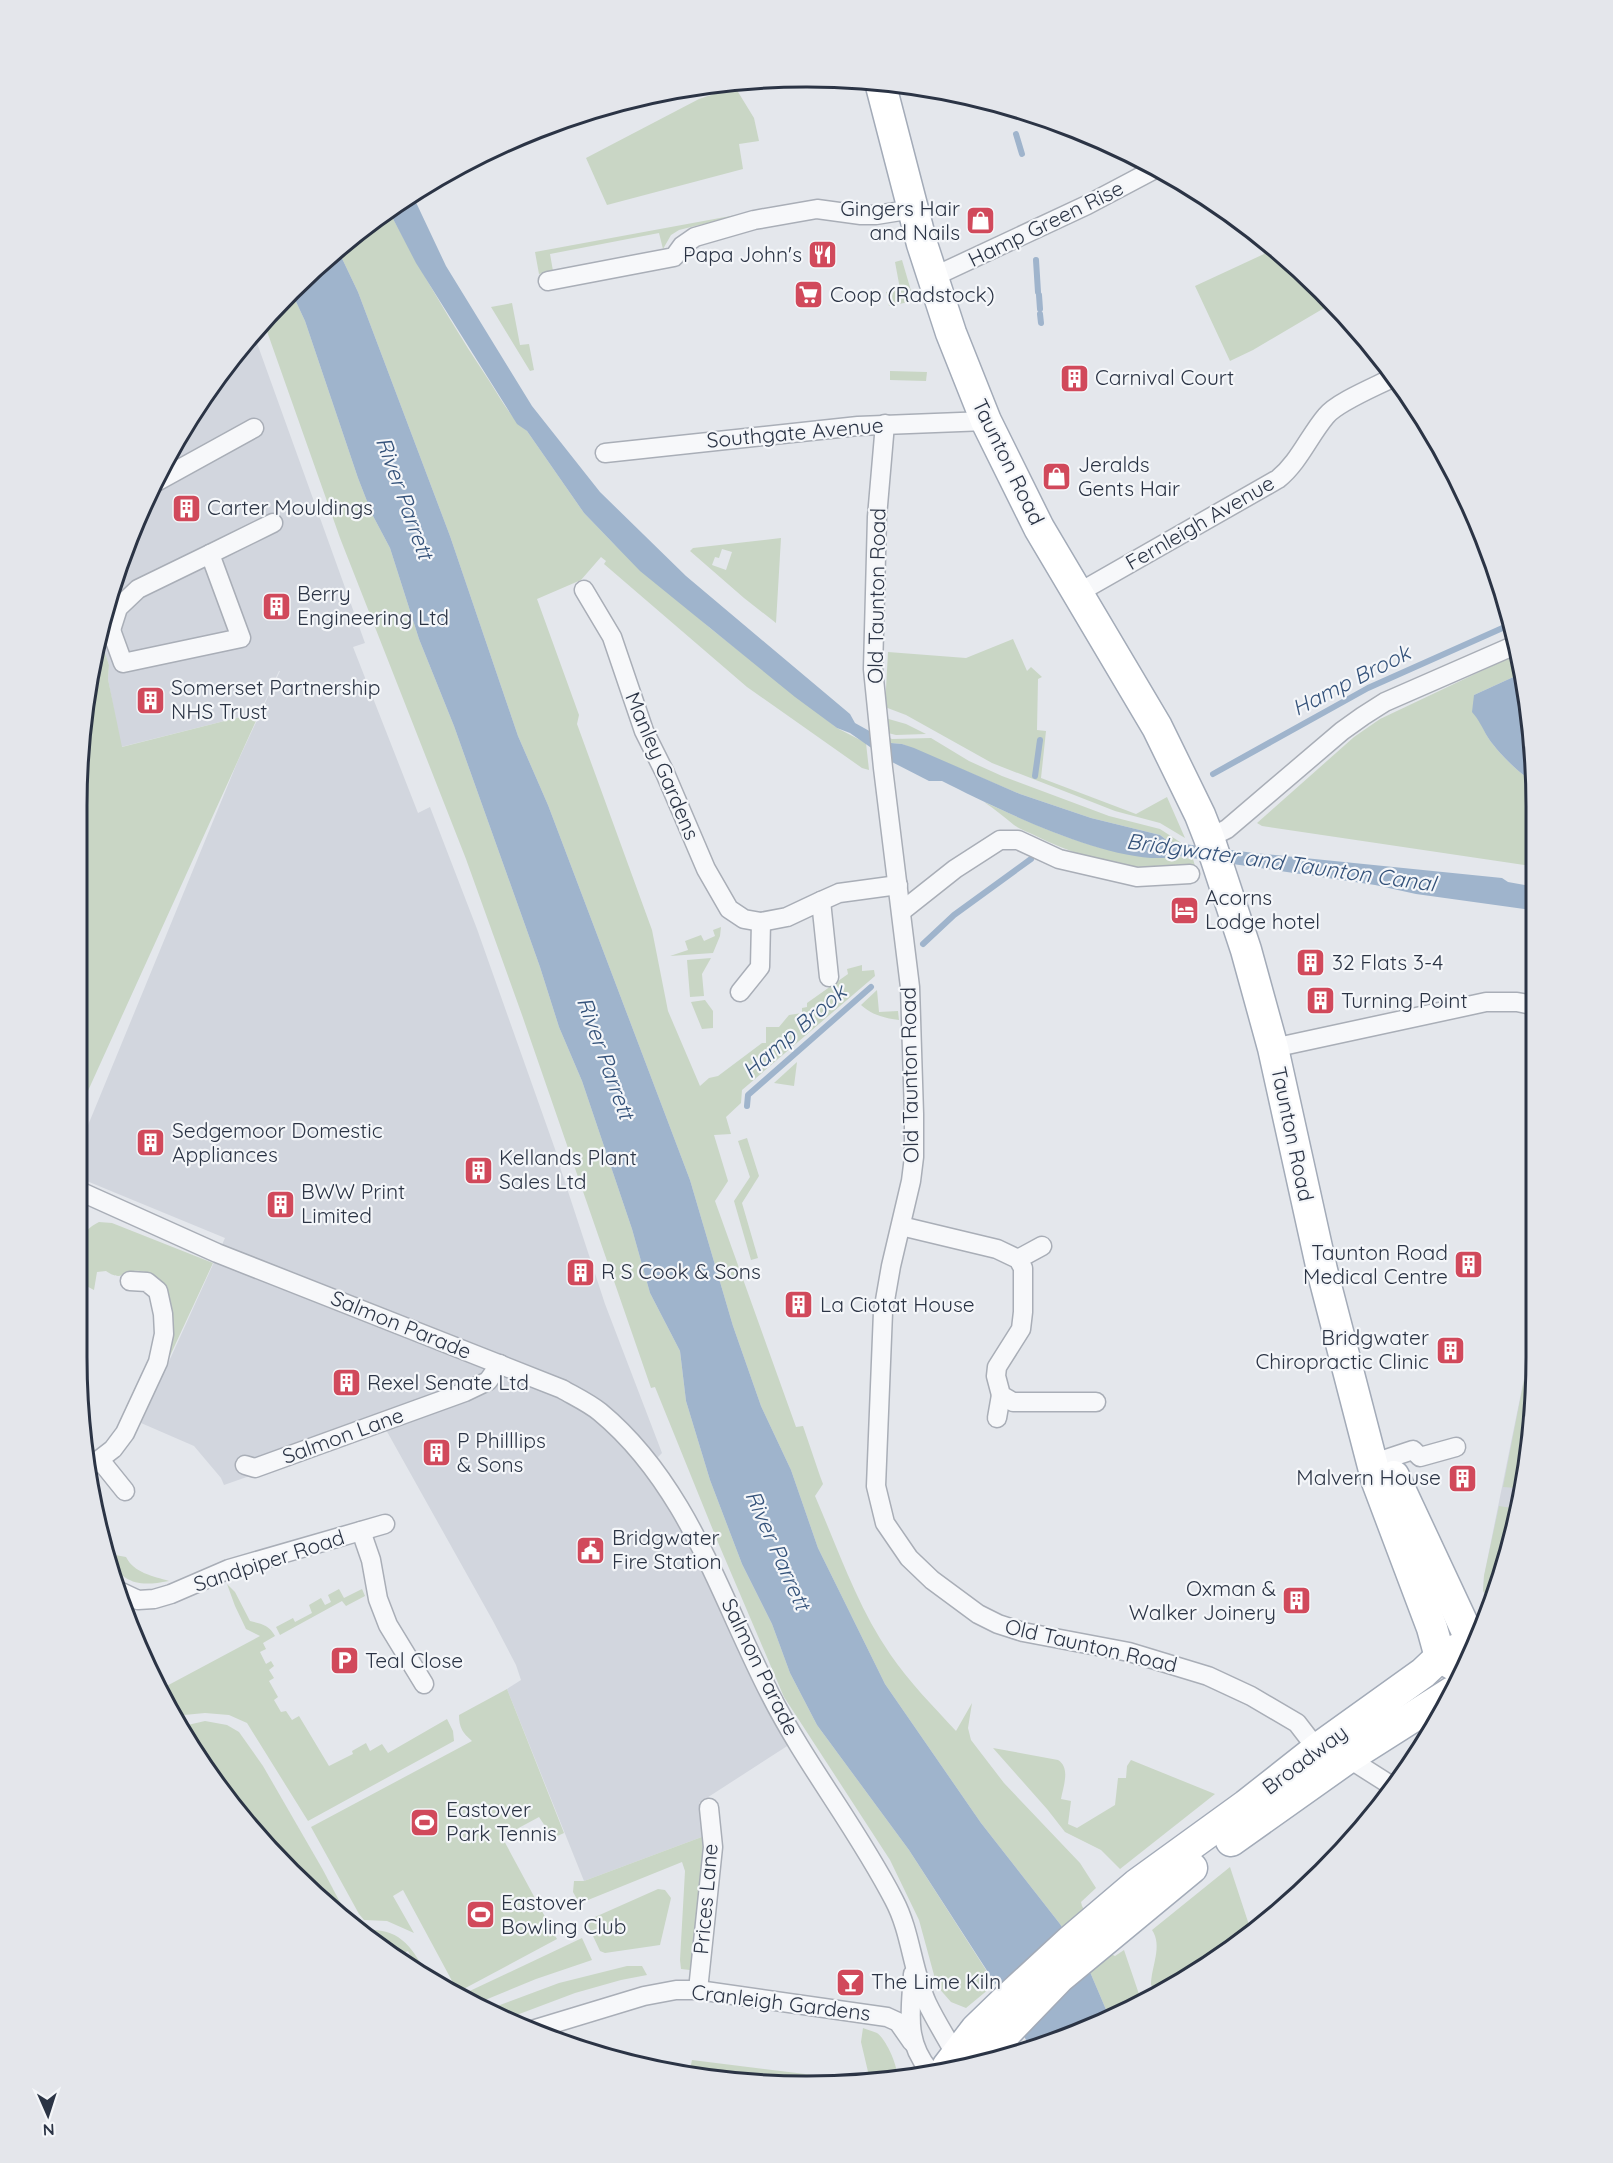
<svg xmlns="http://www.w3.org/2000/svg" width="1613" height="2163" font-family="Quicksand,sans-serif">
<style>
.built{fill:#d2d6de}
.green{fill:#c9d6c5;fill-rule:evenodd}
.water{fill:#9fb4cc}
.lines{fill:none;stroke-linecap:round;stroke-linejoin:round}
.stream{stroke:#9fb4cc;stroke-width:6}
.street-casing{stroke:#a9aeb7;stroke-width:21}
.primary-casing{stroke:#a3abb8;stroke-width:33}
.street{stroke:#f7f8fa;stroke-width:18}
.primary{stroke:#fff;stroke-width:30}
.labels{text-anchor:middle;stroke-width:4.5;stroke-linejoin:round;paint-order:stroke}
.poi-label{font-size:21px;fill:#2b3445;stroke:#f4f6f9;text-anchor:start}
.street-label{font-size:21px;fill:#2b3445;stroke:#f4f6f9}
.water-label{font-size:22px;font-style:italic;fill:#34527a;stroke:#f4f6f9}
.rim{fill:none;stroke:#2b3445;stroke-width:3}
</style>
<rect width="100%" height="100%" fill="#e4e7ec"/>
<g class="built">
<path d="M253,332L365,643L353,647L418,813L430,807L477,929L561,1166L560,1167L605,1304L662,1453L650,1465L795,1741L699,1803L705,1818L707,1835L584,1881L507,1689L521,1680L516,1665L493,1621L385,1428L224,1485L221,1478L194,1446L141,1423L225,1238L77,1177V1152L237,763L280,671H279L260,712L121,747L108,679L109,665L105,653L95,656L101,618L132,527L199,401Z"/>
<path d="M1534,1329L1535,1405L1498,1591L1492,1603L1483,1591L1484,1576Z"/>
</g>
<g class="green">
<path d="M735,87L754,118L759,141L739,144L743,169L607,205L586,158L699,99Z"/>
<path d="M389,211C419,268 452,325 488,379C500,397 510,418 527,431L584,513L614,544L710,628L837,728L866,743L869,770L862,768L747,687L604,564L606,561L601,557L581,580L537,599L579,715L577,724L652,930L668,1011L700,1086L709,1078L718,1076L762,1043H766V1027H779L789,1015L802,1013V1008L807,1007V1003L848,974L847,969L862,965V971L874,970L875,976L742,1090L741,1103L726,1117L731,1134L714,1135L728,1181L715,1201L796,1427L803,1426L820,1476L823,1484L815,1496C838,1549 857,1606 890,1654C909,1682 933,1706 956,1731L972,1703L968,1728L971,1740L1004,1783L1080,1863L1096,1888L1081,1902L1082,1906L1109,1953L1115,1956L1124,1950L1142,2003L1110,2019L1090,1972L1060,1924L981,1823L885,1684L818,1548L791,1470L761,1406L733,1326L690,1180L548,805L518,736L450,536L358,292L338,250L362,227Z"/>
<path d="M747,213L679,230L671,235L663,249L659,233L550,254L553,271L539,274L535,252Z"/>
<path d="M1267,243L1288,258L1331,304L1253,350L1230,361L1195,286L1264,254L1261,246Z"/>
<path d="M902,260L914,301L889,306L886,292L900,289L895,262Z"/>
<path d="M292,293L305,321L358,478L372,514L390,548L419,639L454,726L540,967L559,1027L582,1081L632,1229L650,1293L680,1351L686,1401L710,1480L742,1564L772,1624L790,1673L817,1725L909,1850L995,1984L966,2008L951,2002L937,1986L919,1920L890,1860L784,1697L717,1540L655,1387L651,1388L522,1015L466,859L340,538L263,320Z"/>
<path d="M512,303L520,345L529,344L534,370L530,371L491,307Z"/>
<path d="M890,371L927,372L926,381L890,380Z"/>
<path d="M781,538L776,623L744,598L690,551L693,548ZM722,549L732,552L726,570L712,565L715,557L719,558Z"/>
<path d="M1013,639L1027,671L1031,667L1042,677L1038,679L1037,730L1046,731L1041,778L1136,814L1167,797L1185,838L1160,823L1115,811L992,763L906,715L885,707L888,652L966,658Z"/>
<path d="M105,653L109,665L108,679L122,747L260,712L77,1115L78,759L95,656Z"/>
<path d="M1515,655L1520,674L1474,695C1478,709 1480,723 1487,736C1494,748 1518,773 1531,780V866L1262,826L1257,823L1354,737L1380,719Z"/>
<path d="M885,718L906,724L926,734L896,735L884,732Z"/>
<path d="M885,736L892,739L931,738L969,761L1002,776L1109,816L1160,829L1183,844L1169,842L1160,835L1091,818L1020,794L902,744L891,743L885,740Z"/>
<path d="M984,802C1031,823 1078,845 1128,854C1150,858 1172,855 1193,859L1195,866C1177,863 1159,869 1140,867C1103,863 1067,852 1034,835C1028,832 1019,829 1014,825C1004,817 995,809 984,802Z"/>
<path d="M721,927L720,936L713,953L670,956L688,950L685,941L701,935L704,941L715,936L713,930Z"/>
<path d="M711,958L702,974L704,996L690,997L687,960Z"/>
<path d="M877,990L879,1012L898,1011L899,1020C884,1018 872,1015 861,1005Z"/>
<path d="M705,1000L713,1011V1028L702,1029L691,1002Z"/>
<path d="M797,1062L794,1086L774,1083Z"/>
<path d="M747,1138L759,1176L742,1203L758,1258L751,1260L734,1201L750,1177L738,1141Z"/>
<path d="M99,1222L112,1223L213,1263L169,1358C175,1331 177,1275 140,1271C124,1269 123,1283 106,1271L97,1272L94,1290L77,1281C77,1258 75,1233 99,1222Z"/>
<path d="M1534,1329L1535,1401L1516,1488L1503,1487Z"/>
<path d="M1499,1506L1512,1508L1499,1573L1501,1574L1498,1591L1492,1603L1483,1591L1484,1576Z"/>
<path d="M115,1555L126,1557C134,1573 153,1576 169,1581C138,1587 125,1584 106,1557Z"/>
<path d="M227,1584L235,1592L250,1621C262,1624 269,1625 275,1636L263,1643L266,1649L260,1652L266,1664L271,1661L274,1666L269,1670L274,1678L269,1681L278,1697L274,1700L281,1712L286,1711L292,1720L299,1716L329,1766L353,1754L352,1751L366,1743L370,1751L382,1744L388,1753L447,1719L453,1731L454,1741L308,1821L247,1723L229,1715L205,1713L184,1715L173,1719L161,1689L260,1636L246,1629L235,1606Z"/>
<path d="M339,1589L344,1598L362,1589L365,1596L346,1606L342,1601L280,1635L276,1627L293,1618L295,1622L312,1613L309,1605L321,1598L325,1605L331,1602L328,1595Z"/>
<path d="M507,1689L564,1833L553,1838L539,1817L502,1837L557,1939L458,1992L403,1890L393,1896L414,1933L387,1921L364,1920L359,1914L311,1827L472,1741C463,1733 459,1728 459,1715Z"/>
<path d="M205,1721L227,1725L239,1732L263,1766L323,1870L353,1927L291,1873L179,1727Z"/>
<path d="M993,1748L1058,1760C1071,1768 1063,1787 1061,1799L1071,1801L1068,1824L1077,1828L1115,1805L1118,1778H1126L1127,1766L1131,1760L1215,1794L1120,1869L1101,1850L1065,1832L1047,1809Z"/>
<path d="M707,1835L706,1851L701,1866L694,1962L690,1970L681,1969L680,1960L685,1871L682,1862L588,1900L578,1901L573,1892L574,1881H584Z"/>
<path d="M1230,1867L1252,1934L1181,1979L1154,1988L1151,1985C1151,1967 1163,1946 1152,1930Z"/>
<path d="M658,1889L665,1890L671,1898L660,1945L605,1953L600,1951L586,1921Z"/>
<path d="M365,1930C401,1928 412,1948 428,1976L418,1970L408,1951L397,1956L391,1942L381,1947L361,1935Z"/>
<path d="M582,1938L592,1960L536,1979L473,2005L459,1996Z"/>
<path d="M627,1966H642L647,1975L621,1980L575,1993L506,2019L484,2011L559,1983Z"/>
<path d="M863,2028C867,2030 873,2031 877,2033C886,2039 898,2066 897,2076L855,2085L689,2074L692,2060L846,2079L847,2074L869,2076L861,2042Z"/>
</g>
<g class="water">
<path d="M413,196L446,266L532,406L600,492L686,576L850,714L855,723L891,743L902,744L914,748L1020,794L1091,818L1160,835L1169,842L1254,853L1502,878L1508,882L1531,886L1532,910L1416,894L1375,885L1178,856C1119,870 996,808 942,781H929L890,761L850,733L837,728L795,697L640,571L584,513L527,431L517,424L416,263L389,211Z"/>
<path d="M338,250L358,292L450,536L518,736L548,805L690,1180L733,1326L761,1406L791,1470L818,1548L885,1684L981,1823L1060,1924L1090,1972L1110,2019L1041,2048L1031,2050L1006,2000L909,1850L817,1725L790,1673L772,1624L742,1564L710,1480L686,1401L680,1351L650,1293L632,1229L582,1081L559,1027L540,967L454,726L419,639L390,548L372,514L358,478L305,321L292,293Z"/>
<path d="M1520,674L1530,711L1531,780C1518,773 1494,748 1487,736C1482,727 1479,720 1472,712L1474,695Z"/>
</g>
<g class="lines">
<g class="stream">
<path d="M1016,134L1022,154"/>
<path d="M1036,260L1038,292"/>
<path d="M1039,295L1040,309"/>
<path d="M1040,314L1041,323"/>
<path d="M1213,774L1368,688L1507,626"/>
<path d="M1035,776L1040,740"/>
<path d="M923,944L954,915L1031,859"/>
<path d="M747,1106L748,1095L871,987"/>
</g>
<defs>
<g id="street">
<path d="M933,277L1087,205L1157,168"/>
<path d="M548,281L674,257L682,246L695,237L754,220L817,209L861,215H876L913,209"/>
<path d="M885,424L877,517L873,669L883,768L910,987L914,1114V1157L911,1181L891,1266L883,1312L876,1486L885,1523L909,1558L932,1580L978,1614L998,1624L1023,1632L1129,1652L1208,1676L1251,1696L1297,1723L1317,1749"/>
<path d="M605,453L858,426L986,421"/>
<path d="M156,482L254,428"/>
<path d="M584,590L612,637L644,731L665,773L706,869L729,909L744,919L761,922L787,917L821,901L829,977"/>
<path d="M1078,593L1278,479C1299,462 1309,436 1326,416C1337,402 1377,386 1394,377"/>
<path d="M111,630L118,608L138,589L210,554"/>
<path d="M99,633L111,630L123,663L241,638L210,554L273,523"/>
<path d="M1209,838L1227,829L1342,731L1363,716L1385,702L1513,646"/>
<path d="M821,901L839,893L898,885"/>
<path d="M902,911L955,869L1000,840H1018L1059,859L1137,877L1190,874"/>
<path d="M740,992L760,967L761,922"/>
<path d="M1273,1048L1486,1002H1517L1532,1005"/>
<path d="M77,1190L217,1253L562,1389C574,1396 589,1403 600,1412C688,1485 720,1597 770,1694C806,1765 857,1828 894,1900C911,1932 912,1970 927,2003C937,2024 950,2043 960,2063"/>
<path d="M901,1226L997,1249L1018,1259L1023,1268V1312L1021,1329L997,1367L996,1376L1001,1395L1013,1402H1096"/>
<path d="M1018,1259L1042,1246"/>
<path d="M997,1418L1001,1395"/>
<path d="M1386,1459L1413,1450L1420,1457L1456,1447"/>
<path d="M100,1460L125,1491"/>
<path d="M245,1465L255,1468L465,1392L488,1381L500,1364"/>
<path d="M91,1466L113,1449L125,1433L158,1362L164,1334L163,1314L158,1291L147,1282L130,1281"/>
<path d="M361,1531L371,1560L378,1599L388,1625L424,1684"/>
<path d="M121,1592L138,1600L154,1599L171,1594L229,1569L385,1524"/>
<path d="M1348,1758L1392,1786"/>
<path d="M913,1974C911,2010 904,2040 929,2070"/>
<path d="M698,1990L713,1847L709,1808"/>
<path d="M535,2029L644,1996L676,1990H698L887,2017L898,2022L912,2042"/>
</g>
<g id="primary">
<path d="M880,82L922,244L951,333L986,421L1039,528L1157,727L1200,815L1209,838L1246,950L1273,1048L1322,1270L1377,1482L1432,1628L1440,1657L1462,1670"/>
<path d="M1394,1476L1473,1645"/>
<path d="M1231,1841L1348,1758L1452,1692"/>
<path d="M980,2060L1059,1978L1192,1868"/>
<path d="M947,2067L976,2029L1006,2000L1070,1941L1137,1884L1246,1805L1317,1749L1423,1673L1440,1657L1475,1641"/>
</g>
</defs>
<use href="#street" class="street-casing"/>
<use href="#primary" class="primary-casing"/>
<use href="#street" class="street"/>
<use href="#primary" class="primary"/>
</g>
<defs>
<symbol id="shop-square" viewBox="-11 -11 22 22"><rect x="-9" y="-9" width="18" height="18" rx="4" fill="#d1495b" stroke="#f4f6f9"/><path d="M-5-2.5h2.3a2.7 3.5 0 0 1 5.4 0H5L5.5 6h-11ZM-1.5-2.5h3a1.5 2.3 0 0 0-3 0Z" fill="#fff"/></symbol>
<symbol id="restaurant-square" viewBox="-11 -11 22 22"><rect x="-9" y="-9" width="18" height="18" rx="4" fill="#d1495b" stroke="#f4f6f9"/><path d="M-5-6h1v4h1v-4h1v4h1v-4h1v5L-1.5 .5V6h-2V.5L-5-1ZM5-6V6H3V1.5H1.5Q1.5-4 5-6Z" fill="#fff"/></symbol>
<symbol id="supermarket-square" viewBox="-11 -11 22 22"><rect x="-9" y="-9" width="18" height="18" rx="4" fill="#d1495b" stroke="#f4f6f9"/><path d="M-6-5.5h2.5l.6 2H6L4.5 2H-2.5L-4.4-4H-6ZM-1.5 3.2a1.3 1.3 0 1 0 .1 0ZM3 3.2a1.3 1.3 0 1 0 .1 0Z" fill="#fff"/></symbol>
<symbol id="building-square" viewBox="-11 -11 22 22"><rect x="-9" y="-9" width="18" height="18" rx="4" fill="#d1495b" stroke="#f4f6f9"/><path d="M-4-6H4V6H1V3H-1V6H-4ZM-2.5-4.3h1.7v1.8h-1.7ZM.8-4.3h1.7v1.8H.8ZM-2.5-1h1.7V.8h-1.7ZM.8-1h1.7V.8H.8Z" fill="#fff"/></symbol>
<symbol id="hotel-square" viewBox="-11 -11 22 22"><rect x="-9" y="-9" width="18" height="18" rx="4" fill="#d1495b" stroke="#f4f6f9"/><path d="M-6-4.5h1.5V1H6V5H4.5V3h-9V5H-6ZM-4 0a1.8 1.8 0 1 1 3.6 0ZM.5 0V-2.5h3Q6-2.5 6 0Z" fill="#fff"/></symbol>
<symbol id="civic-square" viewBox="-11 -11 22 22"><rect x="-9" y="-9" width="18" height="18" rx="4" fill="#d1495b" stroke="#f4f6f9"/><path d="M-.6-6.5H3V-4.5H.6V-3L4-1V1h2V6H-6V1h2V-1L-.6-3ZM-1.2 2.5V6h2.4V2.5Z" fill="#fff"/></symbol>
<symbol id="parking-square" viewBox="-11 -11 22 22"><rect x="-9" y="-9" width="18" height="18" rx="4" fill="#d1495b" stroke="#f4f6f9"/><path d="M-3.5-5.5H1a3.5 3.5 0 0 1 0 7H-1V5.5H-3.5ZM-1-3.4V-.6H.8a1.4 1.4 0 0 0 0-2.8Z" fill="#fff"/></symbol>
<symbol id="stadium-square" viewBox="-11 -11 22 22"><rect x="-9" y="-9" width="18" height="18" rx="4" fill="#d1495b" stroke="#f4f6f9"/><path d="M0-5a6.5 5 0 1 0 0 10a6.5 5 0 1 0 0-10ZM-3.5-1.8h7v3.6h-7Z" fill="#fff"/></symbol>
<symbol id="bar-square" viewBox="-11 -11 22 22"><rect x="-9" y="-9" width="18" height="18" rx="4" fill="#d1495b" stroke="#f4f6f9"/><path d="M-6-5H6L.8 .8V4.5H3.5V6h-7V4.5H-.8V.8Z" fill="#fff"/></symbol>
</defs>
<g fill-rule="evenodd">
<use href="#shop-square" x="964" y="204" width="33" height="33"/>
<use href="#restaurant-square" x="806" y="238" width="33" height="33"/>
<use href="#supermarket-square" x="792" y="278" width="33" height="33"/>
<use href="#building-square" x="1058" y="362" width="33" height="33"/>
<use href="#shop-square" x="1040" y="460" width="33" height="33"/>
<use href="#building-square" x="170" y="492" width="33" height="33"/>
<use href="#building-square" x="260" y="590" width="33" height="33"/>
<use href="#building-square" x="134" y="684" width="33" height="33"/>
<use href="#hotel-square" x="1168" y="894" width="33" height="33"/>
<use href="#building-square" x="1294" y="946" width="33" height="33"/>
<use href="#building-square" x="1304" y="984" width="33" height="33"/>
<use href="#building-square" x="134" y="1126" width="33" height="33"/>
<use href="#building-square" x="462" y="1154" width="33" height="33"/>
<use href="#building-square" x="264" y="1188" width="33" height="33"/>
<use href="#building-square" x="1452" y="1248" width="33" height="33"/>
<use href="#building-square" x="564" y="1256" width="33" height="33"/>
<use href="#building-square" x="782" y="1288" width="33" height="33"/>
<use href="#building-square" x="1434" y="1334" width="33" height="33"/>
<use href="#building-square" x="330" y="1366" width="33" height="33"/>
<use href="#building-square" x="420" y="1436" width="33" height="33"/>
<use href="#building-square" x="1446" y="1462" width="33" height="33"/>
<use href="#civic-square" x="574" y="1534" width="33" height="33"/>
<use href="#building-square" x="1280" y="1584" width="33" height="33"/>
<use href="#parking-square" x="328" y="1644" width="33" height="33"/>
<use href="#stadium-square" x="408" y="1806" width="33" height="33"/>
<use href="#stadium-square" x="464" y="1898" width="33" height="33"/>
<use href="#bar-square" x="834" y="1966" width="33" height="33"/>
</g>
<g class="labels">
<g class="poi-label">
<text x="960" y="216" text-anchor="end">Gingers Hair<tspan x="960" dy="24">and Nails</tspan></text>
<text x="802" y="262" text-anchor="end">Papa John's</text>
<text x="830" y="302">Coop (Radstock)</text>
<text x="1095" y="385">Carnival Court</text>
<text x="1078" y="472">Jeralds<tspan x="1078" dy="24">Gents Hair</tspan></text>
<text x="207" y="515">Carter Mouldings</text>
<text x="297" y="601">Berry<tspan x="297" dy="24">Engineering Ltd</tspan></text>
<text x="171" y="695">Somerset Partnership<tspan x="171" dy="24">NHS Trust</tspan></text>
<text x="1205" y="905">Acorns<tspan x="1205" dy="24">Lodge hotel</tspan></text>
<text x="1332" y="970">32 Flats 3-4</text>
<text x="1341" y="1008">Turning Point</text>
<text x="172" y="1138">Sedgemoor Domestic<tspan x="172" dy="24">Appliances</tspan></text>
<text x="499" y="1165">Kellands Plant<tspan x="499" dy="24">Sales Ltd</tspan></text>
<text x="301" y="1199">BWW Print<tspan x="301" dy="24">Limited</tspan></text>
<text x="1448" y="1260" text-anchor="end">Taunton Road<tspan x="1448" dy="24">Medical Centre</tspan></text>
<text x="601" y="1279">R S Cook &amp; Sons</text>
<text x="820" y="1312">La Ciotat House</text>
<text x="1429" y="1345" text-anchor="end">Bridgwater<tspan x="1429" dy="24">Chiropractic Clinic</tspan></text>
<text x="367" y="1390">Rexel Senate Ltd</text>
<text x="457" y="1448">P Philllips<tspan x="457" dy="24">&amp; Sons</tspan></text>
<text x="1441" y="1485" text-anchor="end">Malvern House</text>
<text x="612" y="1545">Bridgwater<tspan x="612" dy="24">Fire Station</tspan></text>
<text x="1276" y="1596" text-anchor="end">Oxman &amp;<tspan x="1276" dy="24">Walker Joinery</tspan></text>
<text x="365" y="1668">Teal Close</text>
<text x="446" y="1817">Eastover<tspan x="446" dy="24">Park Tennis</tspan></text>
<text x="501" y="1910">Eastover<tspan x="501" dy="24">Bowling Club</tspan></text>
<text x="871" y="1989">The Lime Kiln</text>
</g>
<g class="street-label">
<text transform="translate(1046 224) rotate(-26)" y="7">Hamp Green Rise</text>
<text transform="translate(795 433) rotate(-5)" y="7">Southgate Avenue</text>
<text transform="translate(1008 462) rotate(64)" y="7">Taunton Road</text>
<text transform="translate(1200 523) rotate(-30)" y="7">Fernleigh Avenue</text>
<text transform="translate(877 596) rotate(-89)" y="7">Old Taunton Road</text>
<text transform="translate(662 766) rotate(67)" y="7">Manley Gardens</text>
<text transform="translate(910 1075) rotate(-91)" y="7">Old Taunton Road</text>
<text transform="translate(1292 1134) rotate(78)" y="7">Taunton Road</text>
<text transform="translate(401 1325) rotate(22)" y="7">Salmon Parade</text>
<text transform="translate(343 1436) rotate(-20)" y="7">Salmon Lane</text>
<text transform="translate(269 1561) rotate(-18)" y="7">Sandpiper Road</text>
<text transform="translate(1091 1646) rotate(13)" y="7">Old Taunton Road</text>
<text transform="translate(760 1667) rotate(64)" y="7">Salmon Parade</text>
<text transform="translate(1305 1760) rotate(-37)" y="7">Broadway</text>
<text transform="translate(706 1899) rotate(-85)" y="7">Prices Lane</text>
<text transform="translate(781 2003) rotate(7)" y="7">Cranleigh Gardens</text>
</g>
<g class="water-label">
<text transform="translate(405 498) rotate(70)" y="8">River Parrett</text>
<text transform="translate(1351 680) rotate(-27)" y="8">Hamp Brook</text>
<text transform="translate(1281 862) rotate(8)" y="8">Bridgwater and Taunton Canal</text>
<text transform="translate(794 1031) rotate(-41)" y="8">Hamp Brook</text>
<text transform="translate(606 1058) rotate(70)" y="8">River Parrett</text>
<text transform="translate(778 1550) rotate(66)" y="8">River Parrett</text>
</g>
</g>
<path d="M0 0H1613V2163H0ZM806 87H807A719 719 0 0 1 1526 806V1357A719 719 0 0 1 807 2076H806A719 719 0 0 1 87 1357V806A719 719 0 0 1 806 87Z" fill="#e4e6eb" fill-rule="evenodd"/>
<path class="rim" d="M806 87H807A719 719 0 0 1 1526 806V1357A719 719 0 0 1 807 2076H806A719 719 0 0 1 87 1357V806A719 719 0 0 1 806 87Z"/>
<g transform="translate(48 2115) rotate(177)" stroke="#f4f6f9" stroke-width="4.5" paint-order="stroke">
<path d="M0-4.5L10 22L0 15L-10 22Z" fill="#2b3445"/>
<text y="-9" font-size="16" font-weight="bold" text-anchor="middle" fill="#2b3445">N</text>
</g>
</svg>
